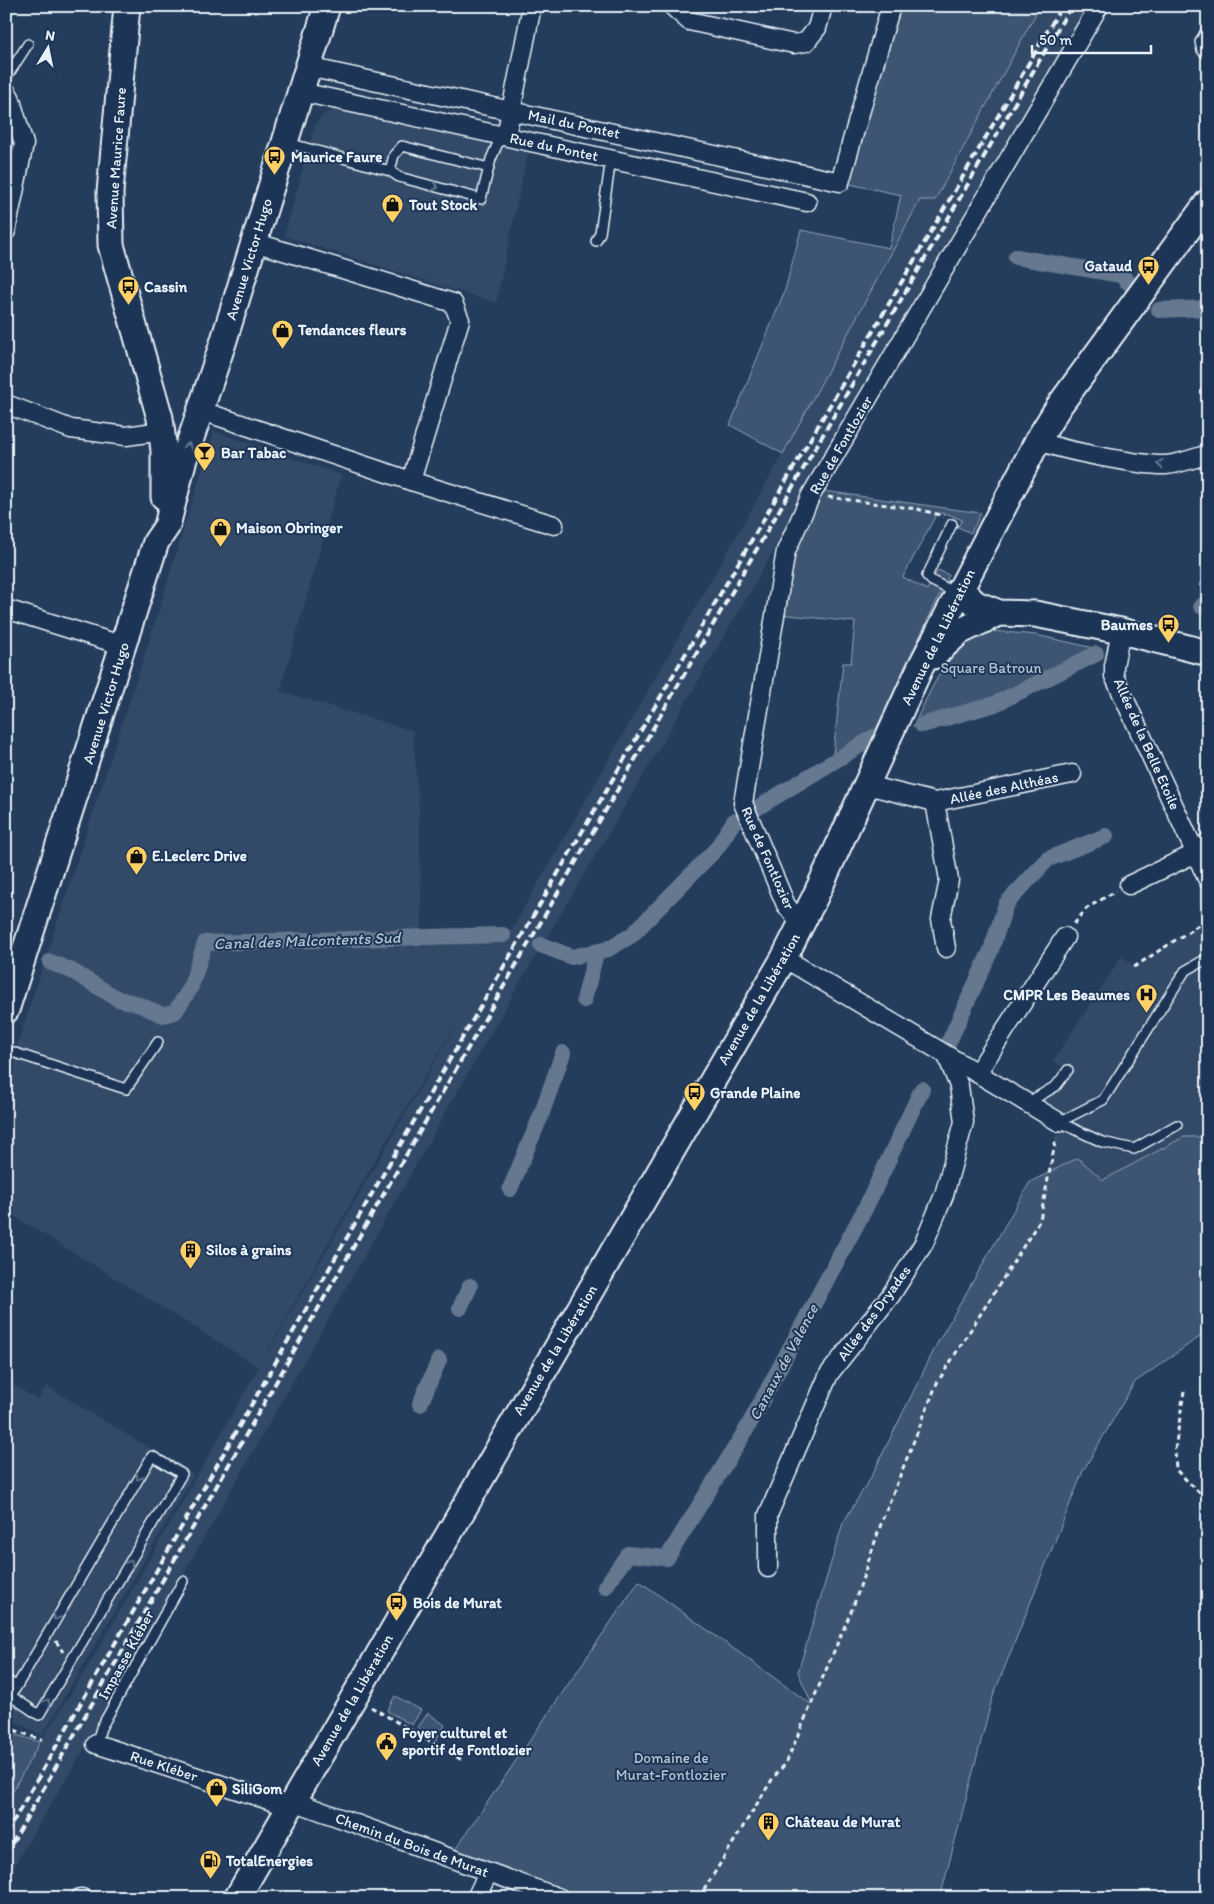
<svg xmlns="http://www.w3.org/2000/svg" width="1214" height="1904" font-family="Itim,sans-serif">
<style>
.built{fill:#334a68;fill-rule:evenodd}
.green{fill:#3e5472;stroke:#93a2b5}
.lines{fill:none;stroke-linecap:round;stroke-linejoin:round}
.canal{stroke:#657890;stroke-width:16}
.lane-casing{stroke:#e8f1f8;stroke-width:12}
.street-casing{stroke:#e8f1f8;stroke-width:21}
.secondary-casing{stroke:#e8f1f8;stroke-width:29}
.path{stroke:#e8f1f8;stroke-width:3;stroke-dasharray:5 4;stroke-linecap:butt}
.lane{stroke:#1d3557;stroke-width:9}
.street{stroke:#1d3557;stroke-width:18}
.secondary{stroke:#1d3557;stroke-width:25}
.rail{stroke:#e8f1f8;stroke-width:4;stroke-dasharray:8 4;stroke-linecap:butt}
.oneway{stroke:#64778f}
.labels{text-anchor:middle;stroke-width:4;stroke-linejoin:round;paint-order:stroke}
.street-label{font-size:15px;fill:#e8f1f8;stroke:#1d3557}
.poi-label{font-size:15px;font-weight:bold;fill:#e8f1f8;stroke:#1d3557;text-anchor:start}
.park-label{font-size:15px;fill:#b5c2d0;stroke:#1d3557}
.water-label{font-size:16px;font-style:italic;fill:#b4c1ce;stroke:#1d3557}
</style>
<rect width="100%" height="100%" fill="#253d5d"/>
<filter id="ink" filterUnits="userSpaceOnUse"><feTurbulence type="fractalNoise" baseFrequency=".02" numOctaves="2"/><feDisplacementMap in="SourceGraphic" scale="10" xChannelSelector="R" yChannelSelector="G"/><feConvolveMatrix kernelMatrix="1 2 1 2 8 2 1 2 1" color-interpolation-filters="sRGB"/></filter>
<g filter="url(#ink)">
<g class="built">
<path d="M1040,6H1089L653,759L517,987L91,1737L6,1879V1804L40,1742L92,1660L259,1367L6,1211V1079L151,635L214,431L341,475L280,691L413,731L419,807L422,934L440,936L490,927L511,931L783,454L920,199L935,200ZM474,994L267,1354H266L378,1155Z"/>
<path d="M336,109L528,151L496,303L284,236L315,125L323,115Z"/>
<path d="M1208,919V1137H1184L1102,1180L1078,1158L1049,1173L1059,1122L1027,1103L1056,1086L1068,1070L1053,1061L1122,956L1134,967Z"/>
<path d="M6,1381L38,1400L46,1386L194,1475L42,1736L6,1716Z"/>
</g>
<g class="green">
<path d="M891,6H1040L935,200H920L783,454L730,425L785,290L801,230L889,248L901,195L840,182Z"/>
<path d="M823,491L981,513L971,533L958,527L962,520L948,514L937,513L903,577L927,590L938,570L949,575L876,729H878L875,734L833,755L843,663H851L855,622L779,614L787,567Z"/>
<path d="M993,631L1036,635L1103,650L995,704L913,727C932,688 947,644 993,631Z"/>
<path d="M1184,1137H1208V1331L1135,1382L1083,1471L992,1699L940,1898H560L450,1857L639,1581L812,1705L798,1672L843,1523L871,1477L938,1342L1030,1182L1078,1158L1103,1180Z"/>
<path d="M395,1696L421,1710L412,1725L387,1711Z"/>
<path d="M428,1713L445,1725L436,1740L417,1729Z"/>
<path d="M6,1732L40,1742L6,1803Z"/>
</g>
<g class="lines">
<g class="canal">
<path d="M1016,257L1121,275L1129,283"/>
<path d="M1159,310L1208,308"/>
<path d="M1201,606L1208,603"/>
<path d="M922,725L995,704L1096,654"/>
<path d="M757,808L874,737"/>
<path d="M541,945L572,957L608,949L632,935L717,848L734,821"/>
<path d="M50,962L72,971L118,999L135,1003L163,1015L175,1012L190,989L205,943L503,935"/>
<path d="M584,1000L596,953"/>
<path d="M947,1046L991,950L1006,904L1048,859L1106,836"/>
<path d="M510,1189L540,1118L563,1053"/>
<path d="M460,1308L470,1286"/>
<path d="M420,1404L439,1360"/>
<path d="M605,1587L628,1554L667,1558L746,1430L867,1205L922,1089"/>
</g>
<defs>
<g id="lane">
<path d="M1208,27L1200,42L1202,50L1208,56"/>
<path d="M6,78L28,44"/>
<path d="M288,143L390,171L399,177L481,199L491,159L501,136"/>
<path d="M390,171L394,155L402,146L489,168"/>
<path d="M596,241L600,233L611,159"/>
<path d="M952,524L927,576L932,581L956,593"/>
<path d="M6,1050L126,1089L158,1042"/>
<path d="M1027,1103L1056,1086L1068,1070"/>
<path d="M1059,1122L1103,1100L1185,971L1208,958"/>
<path d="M1059,1122L1102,1142L1134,1149L1177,1125"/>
<path d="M6,1680L16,1686"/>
<path d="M6,1694L11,1696L39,1715L182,1474L152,1456L11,1696L6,1702"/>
<path d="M96,1744L101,1728L183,1581"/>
</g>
<g id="street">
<path d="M672,6L689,21L794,44L806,42L817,28L823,6"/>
<path d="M308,67L840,182L891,6"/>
<path d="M6,91L10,97L24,144L6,231"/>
<path d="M301,92L807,202"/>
<path d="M506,136L532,6"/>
<path d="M254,242L453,303L460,320L411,481L554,525"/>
<path d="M6,404L71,429L126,436L162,431"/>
<path d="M211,414L411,481"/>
<path d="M1038,440C1056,450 1145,466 1166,465C1180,464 1195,458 1208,454"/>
<path d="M6,609L124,646"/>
<path d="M1121,631L1114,666V676L1208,880"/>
<path d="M867,785L935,802L1072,774"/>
<path d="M935,802L949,880L941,919L946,948"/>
<path d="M1129,885L1196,853L1208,842"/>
<path d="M803,921L794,915L786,905L743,803L786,551L811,495L1099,6"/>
<path d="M784,958L1059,1122"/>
<path d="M977,1073L1065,937"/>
<path d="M768,1568V1515L829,1374L891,1295L924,1243L944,1195L964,1122L959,1086L947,1056"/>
<path d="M96,1744L290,1807"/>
<path d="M293,1801L560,1898"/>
<path d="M80,1898H82"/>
<path d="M476,1898L488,1873"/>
</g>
<g id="secondary">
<path d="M127,6L110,192L111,245L160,418L164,451V497"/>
<path d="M960,589L976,604L999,613L1035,614L1121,631L1208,653"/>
<path d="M933,656L959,632L999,613"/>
<path d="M6,1010L156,542L167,526L183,462L223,343L327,6"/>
<path d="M237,1898L784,958L815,897L920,668L1038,440L1059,406L1208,202"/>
</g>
</defs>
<use href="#lane" class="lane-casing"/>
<use href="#street" class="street-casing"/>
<use href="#secondary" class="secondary-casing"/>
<g class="path">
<path d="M828,497L917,509L944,516"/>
<path d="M1074,924L1087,908L1116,891"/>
<path d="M1134,967L1208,919"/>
<path d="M1184,1391L1175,1450L1176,1470L1208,1501"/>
<path d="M56,1641L63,1652"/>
<path d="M371,1707L462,1760"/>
<path d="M6,1727L42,1740"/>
<path d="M699,1898L773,1778L786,1763L853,1607L883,1518L937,1383L1040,1220L1056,1138"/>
</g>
<use href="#lane" class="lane"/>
<use href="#street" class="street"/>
<use href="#secondary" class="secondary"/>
<g class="rail">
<path d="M6,1834L385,1171L1062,6"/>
<path d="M6,1854L394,1176L1071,6"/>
</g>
</g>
<defs><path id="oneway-chevron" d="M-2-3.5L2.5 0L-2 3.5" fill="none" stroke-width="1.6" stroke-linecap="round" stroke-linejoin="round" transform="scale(1.25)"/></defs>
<g class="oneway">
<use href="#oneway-chevron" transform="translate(435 187) rotate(15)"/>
<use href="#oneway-chevron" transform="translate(188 446) rotate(-70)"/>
<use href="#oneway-chevron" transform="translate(1160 464) rotate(-178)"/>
<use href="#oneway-chevron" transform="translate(139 1477) rotate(121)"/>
<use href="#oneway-chevron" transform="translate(130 1563) rotate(-59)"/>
<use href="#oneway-chevron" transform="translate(56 1617) rotate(121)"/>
<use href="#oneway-chevron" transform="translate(47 1702) rotate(-59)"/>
</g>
</g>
<defs>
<symbol id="bus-pin" viewBox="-11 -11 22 30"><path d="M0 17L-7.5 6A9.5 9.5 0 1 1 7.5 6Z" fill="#ffd166" stroke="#1d3557"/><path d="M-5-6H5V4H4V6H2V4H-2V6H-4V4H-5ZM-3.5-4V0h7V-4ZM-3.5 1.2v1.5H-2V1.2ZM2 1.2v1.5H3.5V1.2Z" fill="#111"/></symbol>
<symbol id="shop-pin" viewBox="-11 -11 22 30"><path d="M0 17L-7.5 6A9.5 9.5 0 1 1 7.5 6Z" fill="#ffd166" stroke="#1d3557"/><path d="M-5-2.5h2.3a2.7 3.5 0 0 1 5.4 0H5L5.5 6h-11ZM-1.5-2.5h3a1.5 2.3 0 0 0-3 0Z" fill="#111"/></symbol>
<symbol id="bar-pin" viewBox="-11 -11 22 30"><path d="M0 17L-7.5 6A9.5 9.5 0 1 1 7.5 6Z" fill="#ffd166" stroke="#1d3557"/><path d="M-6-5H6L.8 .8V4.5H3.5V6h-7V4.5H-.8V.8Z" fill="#111"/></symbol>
<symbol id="hospital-pin" viewBox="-11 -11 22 30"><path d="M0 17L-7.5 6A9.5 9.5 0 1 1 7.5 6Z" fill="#ffd166" stroke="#1d3557"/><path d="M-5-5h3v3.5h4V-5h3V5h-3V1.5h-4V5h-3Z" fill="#111"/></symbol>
<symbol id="building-pin" viewBox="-11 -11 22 30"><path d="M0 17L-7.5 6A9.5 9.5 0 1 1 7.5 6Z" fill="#ffd166" stroke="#1d3557"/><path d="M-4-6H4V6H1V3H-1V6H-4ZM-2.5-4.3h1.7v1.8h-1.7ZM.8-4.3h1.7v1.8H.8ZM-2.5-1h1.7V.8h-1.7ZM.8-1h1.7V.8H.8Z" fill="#111"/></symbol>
<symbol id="civic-pin" viewBox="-11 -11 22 30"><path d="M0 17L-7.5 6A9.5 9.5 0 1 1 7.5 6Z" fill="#ffd166" stroke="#1d3557"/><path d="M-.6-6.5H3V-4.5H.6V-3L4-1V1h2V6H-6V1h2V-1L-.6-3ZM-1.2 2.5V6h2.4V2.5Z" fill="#111"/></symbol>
<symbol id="fuel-pin" viewBox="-11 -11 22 30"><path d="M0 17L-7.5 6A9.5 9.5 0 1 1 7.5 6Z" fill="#ffd166" stroke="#1d3557"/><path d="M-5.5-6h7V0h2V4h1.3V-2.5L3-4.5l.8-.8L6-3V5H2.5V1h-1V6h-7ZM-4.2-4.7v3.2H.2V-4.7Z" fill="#111"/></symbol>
</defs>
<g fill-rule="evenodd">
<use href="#bus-pin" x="262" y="144" width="25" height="34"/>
<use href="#shop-pin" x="380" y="192" width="25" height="34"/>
<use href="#bus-pin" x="1136" y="254" width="25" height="34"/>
<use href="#bus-pin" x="116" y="274" width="25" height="34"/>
<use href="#shop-pin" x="270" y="318" width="25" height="34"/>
<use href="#bar-pin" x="192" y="440" width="25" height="34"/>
<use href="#shop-pin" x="208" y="516" width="25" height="34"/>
<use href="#bus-pin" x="1156" y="612" width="25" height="34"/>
<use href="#shop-pin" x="124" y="844" width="25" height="34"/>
<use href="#hospital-pin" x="1134" y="982" width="25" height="34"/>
<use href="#bus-pin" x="682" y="1080" width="25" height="34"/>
<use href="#building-pin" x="178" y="1238" width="25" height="34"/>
<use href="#bus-pin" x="384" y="1590" width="25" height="34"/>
<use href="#civic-pin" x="374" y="1730" width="25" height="34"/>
<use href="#shop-pin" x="204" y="1776" width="25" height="34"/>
<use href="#building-pin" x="756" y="1810" width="25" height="34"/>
<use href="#fuel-pin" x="198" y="1848" width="25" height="34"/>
</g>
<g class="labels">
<g class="street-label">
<text transform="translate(574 124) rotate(12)" y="5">Mail du Pontet</text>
<text transform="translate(554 147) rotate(12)" y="5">Rue du Pontet</text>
<text transform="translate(116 158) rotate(-86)" y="5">Avenue Maurice Faure</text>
<text transform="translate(249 259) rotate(-73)" y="5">Avenue Victor Hugo</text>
<text transform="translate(841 445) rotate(-60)" y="5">Rue de Fontlozier</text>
<text transform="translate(938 637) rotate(-64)" y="5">Avenue de la Libération</text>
<text transform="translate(106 703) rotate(-73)" y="5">Avenue Victor Hugo</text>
<text transform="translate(1147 744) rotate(66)" y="5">Allée de la Belle Etoile</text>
<text transform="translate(1004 788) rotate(-12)" y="5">Allée des Althéas</text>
<text transform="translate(768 858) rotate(66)" y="5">Rue de Fontlozier</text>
<text transform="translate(759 999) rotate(-60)" y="5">Avenue de la Libération</text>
<text transform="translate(874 1313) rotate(-54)" y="5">Allée des Dryades</text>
<text transform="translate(555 1350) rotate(-59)" y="5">Avenue de la Libération</text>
<text transform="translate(126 1655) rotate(-61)" y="5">Impasse Kléber</text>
<text transform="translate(352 1700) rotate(-60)" y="5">Avenue de la Libération</text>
<text transform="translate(164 1766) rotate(18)" y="5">Rue Kléber</text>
<text transform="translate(412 1845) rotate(20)" y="5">Chemin du Bois de Murat</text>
</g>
<g class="poi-label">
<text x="291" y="162">Maurice Faure</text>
<text x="409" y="210">Tout Stock</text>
<text x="1132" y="271" text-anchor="end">Gataud</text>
<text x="144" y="292">Cassin</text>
<text x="298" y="335">Tendances fleurs</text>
<text x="221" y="458">Bar Tabac</text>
<text x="236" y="533">Maison Obringer</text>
<text x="1153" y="630" text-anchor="end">Baumes</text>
<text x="152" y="861">E.Leclerc Drive</text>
<text x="1130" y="1000" text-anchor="end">CMPR Les Beaumes</text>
<text x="710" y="1098">Grande Plaine</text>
<text x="206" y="1255">Silos à grains</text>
<text x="413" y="1608">Bois de Murat</text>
<text x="402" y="1738">Foyer culturel et<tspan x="402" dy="17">sportif de Fontlozier</tspan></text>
<text x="232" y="1794">SiliGom</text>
<text x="785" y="1827">Château de Murat</text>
<text x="226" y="1866">TotalEnergies</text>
</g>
<g class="park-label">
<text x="991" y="673">Square Batroun</text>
<text x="671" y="1763">Domaine de<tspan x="671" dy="17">Murat-Fontlozier</tspan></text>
</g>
<g class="water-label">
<text transform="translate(307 940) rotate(-2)" y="6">Canal des Malcontents Sud</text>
<text transform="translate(783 1362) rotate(-62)" y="6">Canaux de Valence</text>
</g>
</g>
<rect width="1214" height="1904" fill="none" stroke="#1d3557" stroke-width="25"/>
<rect x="12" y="12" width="1189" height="1879" fill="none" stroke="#e8f1f8" stroke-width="2" filter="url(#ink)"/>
<g transform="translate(48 48) rotate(10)" stroke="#1d3557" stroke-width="4" paint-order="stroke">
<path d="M0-4L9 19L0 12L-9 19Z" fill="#e8f1f8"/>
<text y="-8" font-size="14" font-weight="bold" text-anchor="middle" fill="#e8f1f8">N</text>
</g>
<path d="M1032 45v8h119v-8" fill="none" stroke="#e8f1f8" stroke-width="2.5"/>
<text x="1039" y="45" font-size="15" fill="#e8f1f8" stroke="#1d3557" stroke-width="4" paint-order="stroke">50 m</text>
</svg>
